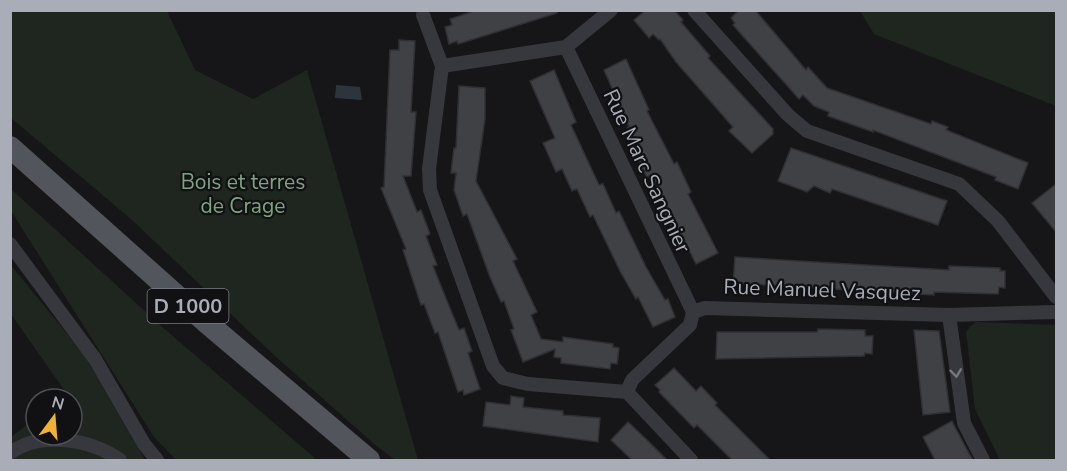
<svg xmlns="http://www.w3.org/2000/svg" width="1067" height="471" font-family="'Nunito Sans',sans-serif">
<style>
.green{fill:#1e261f}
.water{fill:#2c353c}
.building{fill:#404145;stroke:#303034;stroke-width:1.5}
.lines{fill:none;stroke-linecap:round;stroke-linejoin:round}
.street{stroke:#37383d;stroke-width:14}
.primary{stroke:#53555c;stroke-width:22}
.oneway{stroke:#757881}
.labels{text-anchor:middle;stroke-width:4.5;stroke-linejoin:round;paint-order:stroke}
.shield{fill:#111113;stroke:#7b7e86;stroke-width:1.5}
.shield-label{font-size:20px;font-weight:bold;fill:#a8adb8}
.street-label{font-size:21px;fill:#a8adb8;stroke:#111113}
.park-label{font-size:21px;fill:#7fa381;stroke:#111113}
</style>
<rect width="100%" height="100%" fill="#161618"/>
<g class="green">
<path d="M11,10L167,11L195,70L253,99L307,70L418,460H395L373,443L275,356L131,219L11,118Z"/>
<path d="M860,11H1056V106L874,34Z"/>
<path d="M10,188L160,325L317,460H176L154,437L11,211Z"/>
<path d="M10,264L85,356L145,460H11L15,457L11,437L36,418V435H72V399H61L67,394L11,314Z"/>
<path d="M976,322L1056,325V460H1000L975,409L966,331Z"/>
</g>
<path class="water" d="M336,85L360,87L362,100L335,98Z"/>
<g class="building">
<path d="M477,10H557V13L458,44L457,41L449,44L445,27L452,25L450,19Z"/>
<path d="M646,10H674L683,20L681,22L710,56L708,58L773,129V134L752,153L729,131L733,127L676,62L660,39L659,40L653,34L649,38L634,20Z"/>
<path d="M739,10H755L806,70L808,67L827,88L931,124L932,121L948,127L946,130L1028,163L1018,189L995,180L996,177L873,130V132L828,116L829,112L814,106L803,95L799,99L733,25L735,23L731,18Z"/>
<path d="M399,40L415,41L411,112H416L411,176H403L417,212L421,210L430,234L426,236L437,265L433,266L447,301L459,330L464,328L472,351L468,353L480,389L464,395L463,390L458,392L438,332L435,333L424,304L421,305L403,250L406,249L381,188L384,187L390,50H399Z"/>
<path d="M626,59L649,110L647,111L674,164L677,162L691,192L688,194L718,253L696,264L684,240L679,242L665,213L668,211L652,175L647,177L637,158L640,156L627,128L629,127L604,70Z"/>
<path d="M554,70L576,122L571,125L599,185L603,184L616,213L619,211L646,267L665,300L668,299L675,317L653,327L638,297L636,299L620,271L593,215L590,217L577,189L572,191L562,169L556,172L543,143L555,138L530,81Z"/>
<path d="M459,86L485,88V119L476,181L517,259L513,261L537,312L531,315L541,339L563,342V337L613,344V347L619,348L617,364L611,363L610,369L561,363V358L554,357L555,349L523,362L511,330L514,329L504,301L501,302L490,277L467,214L463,216L454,190L456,173H451L454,148H456Z"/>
<path d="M791,148L947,201L938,225L832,189L830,193L814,186L807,192L778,181Z"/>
<path d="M1056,184V232L1032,203Z"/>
<path d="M735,257L949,270V266L1000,268V271H1005V288L999,287L998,294L934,292V295L733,283Z"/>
<path d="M818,329L865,330V336H873L872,354L865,353L864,356L716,359L717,332H817Z"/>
<path d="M914,330L939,331L950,412L923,415Z"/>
<path d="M674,368L696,391L701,386L717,403L715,405L770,460H732L697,425L694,428L659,392L660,390L655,385Z"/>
<path d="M511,396L524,398L523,407L563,411V415L600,418L598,442L483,426L486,402L510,405Z"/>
<path d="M952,421L967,450L973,460H935L923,437Z"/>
<path d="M628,422L646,439L667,460H632L611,440Z"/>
</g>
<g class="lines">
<g class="street">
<path d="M694,10L788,115L807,131L959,184L998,221L1056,297"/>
<path d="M423,15L442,66L429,169L430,190L493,366L503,378L528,384L627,392L691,460"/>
<path d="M566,47L693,312"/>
<path d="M442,66L566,47L611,10"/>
<path d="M10,244L95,359L144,444L157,460"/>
<path d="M949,315L964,423L983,460"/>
<path d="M627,392L632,380L690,325L693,312L705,308L949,315L1056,312"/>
<path d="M10,453C41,430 92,440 120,460"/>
</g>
<path class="primary" d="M10,147L206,322L369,460"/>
</g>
<defs><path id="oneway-chevron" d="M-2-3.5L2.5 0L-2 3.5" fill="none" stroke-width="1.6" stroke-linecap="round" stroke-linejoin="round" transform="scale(1.5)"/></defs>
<use class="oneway" href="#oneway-chevron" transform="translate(956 373) rotate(83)"/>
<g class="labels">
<rect class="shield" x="147.5" y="289" width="81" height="34" rx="4.5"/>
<g class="shield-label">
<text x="188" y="313">D 1000</text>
</g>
<g class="street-label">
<text transform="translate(647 171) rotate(65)" y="7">Rue Marc Sangnier</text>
<text transform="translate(822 290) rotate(2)" y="7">Rue Manuel Vasquez</text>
</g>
<g class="park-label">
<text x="243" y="189">Bois et terres<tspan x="243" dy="24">de Crage</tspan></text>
</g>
</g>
<rect width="1067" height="471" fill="none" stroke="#a8adb8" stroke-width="24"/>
<g transform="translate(54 417) rotate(16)"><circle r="28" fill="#111113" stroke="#4d4f55" stroke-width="1.5"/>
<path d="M0-4.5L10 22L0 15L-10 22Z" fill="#f2b134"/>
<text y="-9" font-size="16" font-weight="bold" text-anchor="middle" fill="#a8adb8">N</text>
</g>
</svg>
